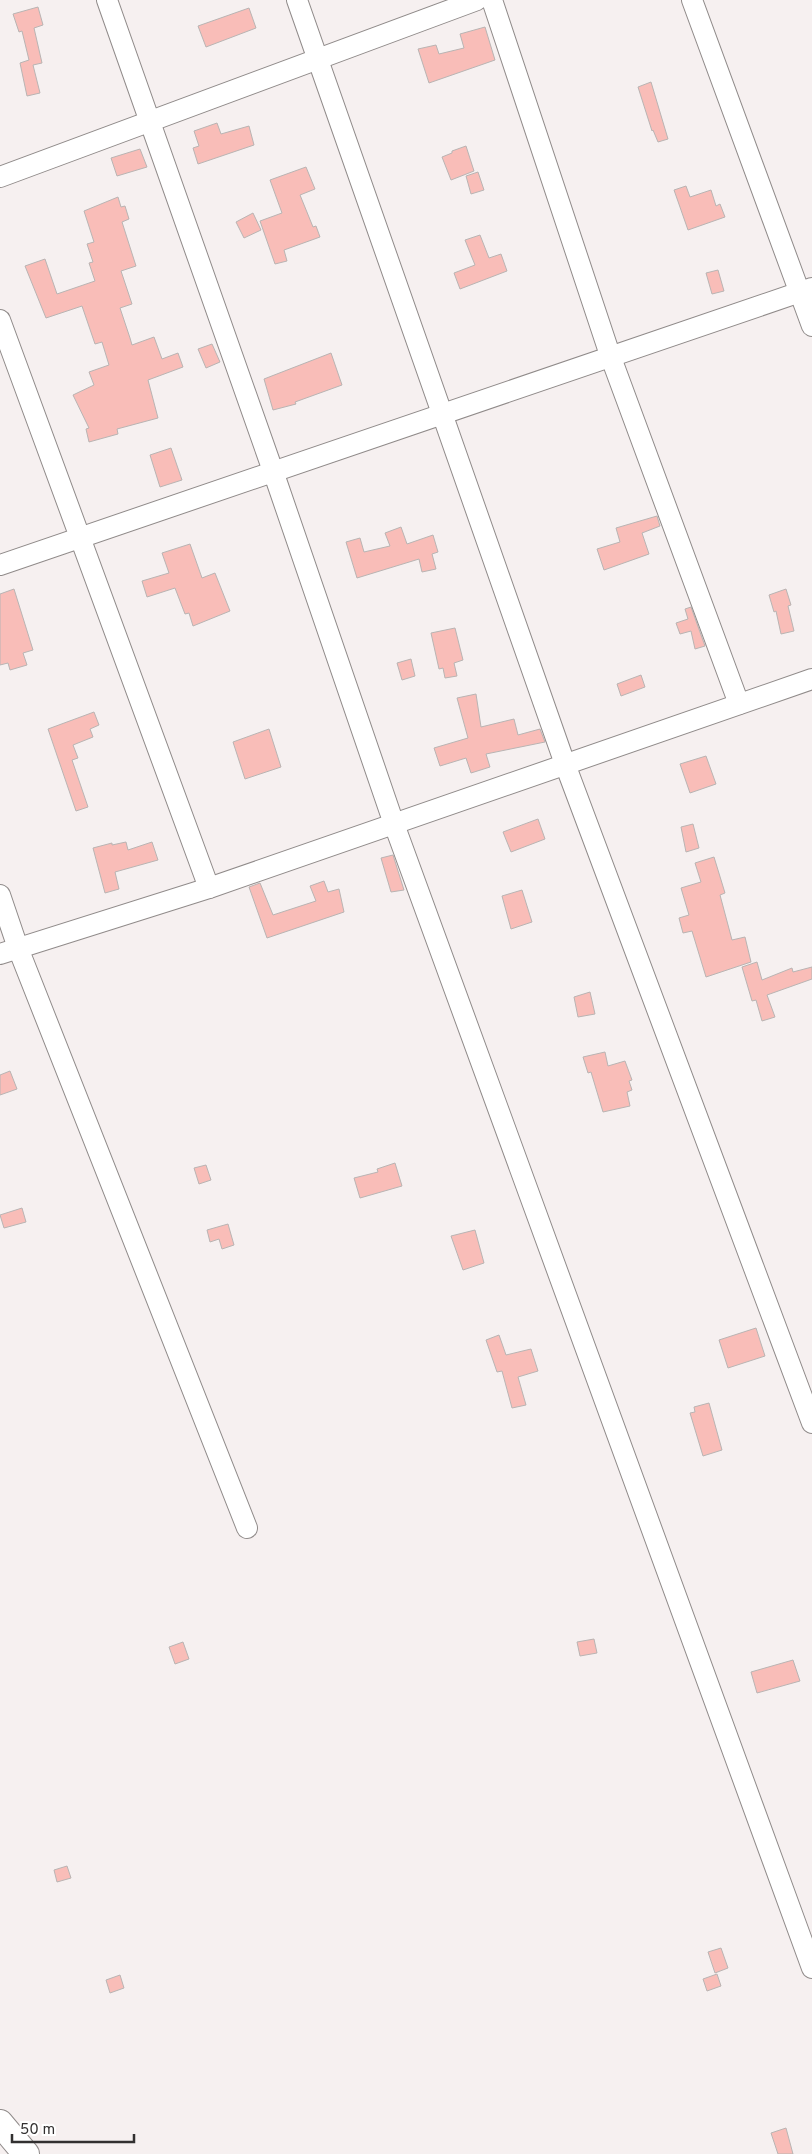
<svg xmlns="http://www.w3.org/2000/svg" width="812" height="2154" font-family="Overpass,sans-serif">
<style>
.building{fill:#f9bdb8;stroke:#b9b4b3}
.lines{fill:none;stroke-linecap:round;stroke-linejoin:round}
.minor-casing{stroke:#908b8a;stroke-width:22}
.major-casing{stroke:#908b8a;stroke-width:28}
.minor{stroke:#fff;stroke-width:20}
.major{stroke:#fff;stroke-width:26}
</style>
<rect width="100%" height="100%" fill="#f6f0f0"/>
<g class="building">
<path d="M38,7L43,25L34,28L42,63L33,65L40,93L27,96L20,63L29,60L22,31L19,32L13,14Z"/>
<path d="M249,8L256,28L206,47L198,26Z"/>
<path d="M485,27L495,60L429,83L418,49L436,45L439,54L464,48L460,34Z"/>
<path d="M651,82L668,139L658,142L653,130L652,131L638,87Z"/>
<path d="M217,123L221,134L249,126L254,145L198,164L193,148L199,146L194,131Z"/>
<path d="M466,146L474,171L451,180L442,157L452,153V151Z"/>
<path d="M140,149L147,167L117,176L111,158Z"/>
<path d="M306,167L315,189L300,195L313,227L316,226L320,237L284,250L287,261L275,264L260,221L282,213L270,180Z"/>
<path d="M478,172L484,190L471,194L466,176Z"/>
<path d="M686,186L690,197L711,190L716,206L720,204L725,217L688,230L674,190Z"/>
<path d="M118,197L121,207L125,206L129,219L122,222L136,266L121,271L132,304L120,308L130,338L132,345L154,337L162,359L178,353L183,367L148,380L158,418L117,429L118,434L89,442L86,429L89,428L73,395L94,385L89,372L109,365L102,342L95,344L82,306L46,318L25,266L45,259L57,294L95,281L89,263L93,262L87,244L94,242L84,211Z"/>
<path d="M253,213L261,230L244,238L236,222Z"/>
<path d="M480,235L489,258L501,254L507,271L460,289L454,273L475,265L465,240Z"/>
<path d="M718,270L724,291L712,294L706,273Z"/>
<path d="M212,344L220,362L206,368L198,349Z"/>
<path d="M331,353L342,385L295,402L296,404L273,410L264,379Z"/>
<path d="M171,448L182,480L160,487L150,455Z"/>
<path d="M657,516L660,526L642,533L649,554L604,570L597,549L620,542L616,528Z"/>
<path d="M401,527L407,544L433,535L438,552L432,554L436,569L422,572L419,559L357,578L346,542L360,538L364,552L390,546L385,533Z"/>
<path d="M190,544L202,578L215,573L230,611L193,626L189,613L185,614L175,588L147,597L142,581L169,573L162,553Z"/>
<path d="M14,589L33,650L23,653L27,665L10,670L8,663L0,665V594Z"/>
<path d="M786,589L791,605L788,606L794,631L781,634L776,611L774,612L769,595Z"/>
<path d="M691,607L705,646L695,649L691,631L680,634L676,623L688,619L685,609Z"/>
<path d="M455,628L463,660L454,663L457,676L445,678L443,668L439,669L431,633Z"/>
<path d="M411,659L415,676L402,680L397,663Z"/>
<path d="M641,675L645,687L621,696L617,684Z"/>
<path d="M476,694L481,727L514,719L518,735L540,729L545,742L486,754L490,767L471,773L466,758L440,766L434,748L468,738L457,698Z"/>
<path d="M94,712L99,725L90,729L93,737L73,745L78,758L72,760L88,807L76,811L48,729Z"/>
<path d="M269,729L281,767L245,779L233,742Z"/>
<path d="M706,756L716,784L690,793L680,764Z"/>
<path d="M538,819L545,839L511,852L503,832Z"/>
<path d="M693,824L699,848L686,852L681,827Z"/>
<path d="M126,842L128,850L152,842L158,860L115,872L119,889L105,893L93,848L112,843V845Z"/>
<path d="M393,855L404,890L391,892L381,858Z"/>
<path d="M714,857L725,893L720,895L732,940L745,937L751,962L706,977L692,931L683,933L679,918L689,915L681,888L701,882L695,863Z"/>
<path d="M324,881L328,892L339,889L344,912L267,938L249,887L260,883L273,915L316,901L310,886Z"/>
<path d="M522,890L532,922L511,929L502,896Z"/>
<path d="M757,962L762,980L792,968L793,972L812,967V979L767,995L775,1017L762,1021L756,1000L752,1001L742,967Z"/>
<path d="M590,992L595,1014L578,1017L574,997Z"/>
<path d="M605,1052L608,1066L625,1061L632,1080L629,1081L632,1090L627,1092L630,1106L603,1112L591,1072L588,1073L583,1057Z"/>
<path d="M10,1071L17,1089L0,1095V1075Z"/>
<path d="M395,1163L402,1186L360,1198L354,1178L378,1172L377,1169Z"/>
<path d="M206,1165L211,1180L199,1184L194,1168Z"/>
<path d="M22,1208L26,1222L4,1228L0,1215Z"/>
<path d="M228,1224L234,1245L222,1249L219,1239L210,1242L207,1230Z"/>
<path d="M475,1230L484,1263L463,1270L451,1236Z"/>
<path d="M756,1328L765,1356L728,1368L719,1340Z"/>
<path d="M499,1335L506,1355L531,1349L538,1371L518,1377L526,1405L512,1408L502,1371L497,1372L486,1340Z"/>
<path d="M709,1403L722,1450L703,1456L690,1413L695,1412L694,1407Z"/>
<path d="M594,1639L597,1653L580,1656L577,1642Z"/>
<path d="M183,1642L189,1659L175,1664L169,1647Z"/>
<path d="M793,1660L800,1681L757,1693L751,1672Z"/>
<path d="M67,1866L71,1878L57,1882L54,1870Z"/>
<path d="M721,1948L728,1968L715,1973L708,1952Z"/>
<path d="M717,1974L721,1986L707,1991L703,1979Z"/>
<path d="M120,1975L124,1988L110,1993L106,1980Z"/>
<path d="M786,2128L793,2154H778L771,2133Z"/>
</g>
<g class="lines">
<defs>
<g id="minor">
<path d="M107,0L273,471L394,824L812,1968"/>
<path d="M297,0L565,764L812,1423"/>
<path d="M492,0L610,355L739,704"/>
<path d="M692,0L812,326"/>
<path d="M0,177L477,0"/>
<path d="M0,320L209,888"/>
<path d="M0,565L812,288"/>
<path d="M0,895L18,948L247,1528"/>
<path d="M0,954L209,888L812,679"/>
</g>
<path id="major" d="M0,2123L26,2154"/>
</defs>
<use href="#minor" class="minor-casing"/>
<use href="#major" class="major-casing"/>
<use href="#minor" class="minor"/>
<use href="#major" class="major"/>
</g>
<path d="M12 2134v8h122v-8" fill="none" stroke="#323030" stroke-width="2.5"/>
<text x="20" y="2134" font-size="15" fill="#323030" stroke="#ffffff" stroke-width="4" paint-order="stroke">50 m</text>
</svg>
